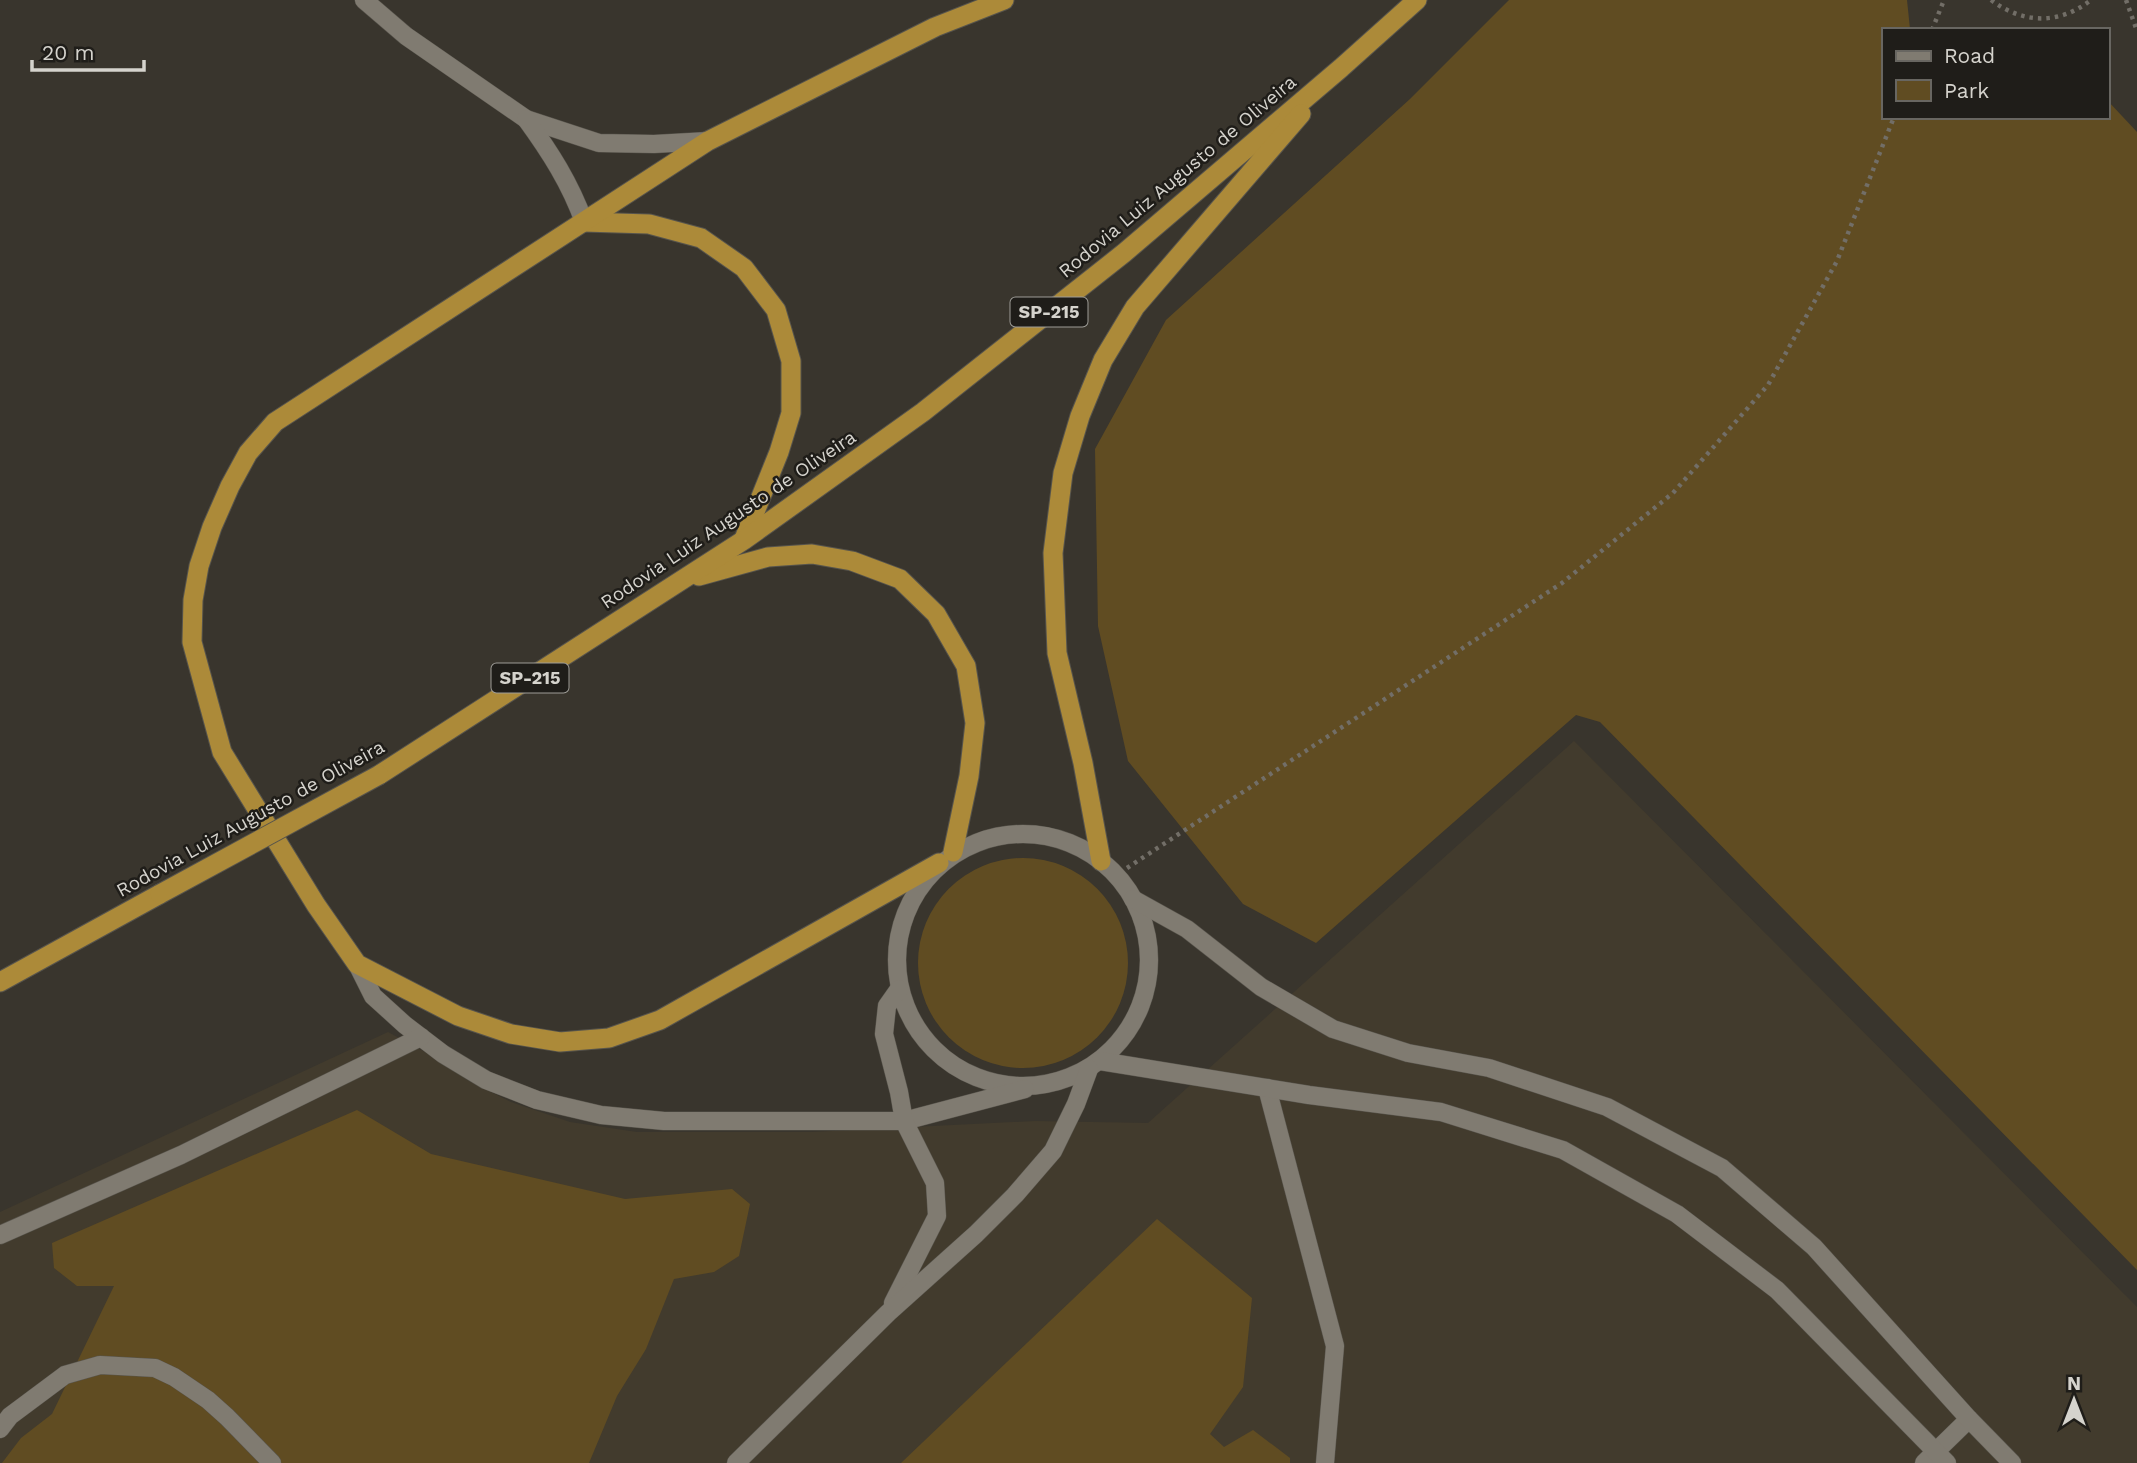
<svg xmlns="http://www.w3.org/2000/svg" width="2137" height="1463" font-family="'Work Sans',sans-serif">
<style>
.built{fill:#423b2d}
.green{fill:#604c22}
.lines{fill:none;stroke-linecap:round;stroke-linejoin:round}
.service-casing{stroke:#57544c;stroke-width:19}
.minor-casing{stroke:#57544c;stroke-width:19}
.tertiary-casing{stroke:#57544c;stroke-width:19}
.trunk-casing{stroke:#57544c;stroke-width:21}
.path{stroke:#726e67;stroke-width:4.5;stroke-dasharray:3.5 5;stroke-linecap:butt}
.service{stroke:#807b71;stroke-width:18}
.minor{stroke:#807b71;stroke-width:18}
.tertiary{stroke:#807b71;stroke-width:18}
.trunk{stroke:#ac8a39;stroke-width:19}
.trunk-bridge-casing{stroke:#57544c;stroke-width:21;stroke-linecap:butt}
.trunk-bridge{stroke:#ac8a39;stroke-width:19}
.labels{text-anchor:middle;stroke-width:5;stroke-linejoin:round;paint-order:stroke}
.shield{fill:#1f1d19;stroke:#9e9c97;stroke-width:2}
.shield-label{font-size:18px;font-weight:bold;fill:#d5d3cd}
.street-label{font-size:19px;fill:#d5d3cd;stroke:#1f1d19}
</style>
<rect width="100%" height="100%" fill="#39352d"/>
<path class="built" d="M1574,741L2137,1307V1463H0V1212L388,1032L427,1053L469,1081L511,1102L570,1122L637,1132H812L1035,1121L1148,1123Z"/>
<g class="green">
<path d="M1509,0H1907L1910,29L1912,30H1883V117H2107V100L2137,132V1270L1600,722L1576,715L1316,943L1243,904L1128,761L1098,626L1095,449L1166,320L1410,99Z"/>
<circle cx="1023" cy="963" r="105"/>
<path d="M357,1110L431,1154L625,1199L732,1189L750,1204L739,1256L714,1272L674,1279L646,1349L617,1396L589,1463H2L21,1438L52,1414L114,1286H77L54,1268L52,1243Z"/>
<path d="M1157,1219L1252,1298L1243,1387L1210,1434L1224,1447L1253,1430L1290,1458V1463H901Z"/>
</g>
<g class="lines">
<defs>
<g id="service">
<path d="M1267,1088L1335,1346L1325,1463"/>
<path d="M1924,1463L1969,1419"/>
</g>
<g id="minor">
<circle cx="1023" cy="960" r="126"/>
<path d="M1133,899L1187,929L1261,987L1333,1029L1408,1053L1489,1068L1607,1107L1722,1168L1814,1247L1969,1419L2012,1463"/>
<path d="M357,964L373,996L405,1025L443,1054L486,1080L537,1100L601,1115L664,1121H904L1025,1089"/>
<path d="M1100,1061L1309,1095L1441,1112L1563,1150L1677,1214L1777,1290L1947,1463"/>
<path d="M0,1235L181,1155L421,1037"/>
<path d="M893,1303L937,1216L935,1183L904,1121L899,1092L884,1034L887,1006L899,989"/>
<path d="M0,1429L10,1416L65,1375L100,1365L155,1368L174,1377L208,1400L227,1417L272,1463"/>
<path d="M736,1463L888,1313L976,1234L1015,1195L1053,1151L1076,1104L1089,1069"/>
</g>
<g id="tertiary">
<path d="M364,0L406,36L526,119L599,143L654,144L708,141"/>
<path d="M526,119C550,152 570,183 584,222"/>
</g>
<g id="trunk">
<path d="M584,222L649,224L701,238L744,268L776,310L791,361V413L779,452L744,539"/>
<path d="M699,576L768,557L812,554L852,561L900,579L936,614L966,666L975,723L969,776L953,852"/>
<path d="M379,775L744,540L923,412L1124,253L1341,68L1417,0"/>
<path d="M1101,861L1083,763L1057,653L1053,553L1063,473L1080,416L1103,360L1135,307L1301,114"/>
<path d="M939,863L660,1020L609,1038L560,1042L511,1034L458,1016L357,964L316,905L222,752L192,642L193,600L199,566L212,527L230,486L248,453L275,422L708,141L935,27L1004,0"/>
<path d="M0,982L160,894"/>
</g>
</defs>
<use href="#service" class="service-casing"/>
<use href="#minor" class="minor-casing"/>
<use href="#tertiary" class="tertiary-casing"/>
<use href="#trunk" class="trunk-casing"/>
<g class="path">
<path d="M1991,0C2023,24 2059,25 2091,0"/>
<path d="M2126,0L2137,31"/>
<path d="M1932,30L1944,0"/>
<path d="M1127,868L1562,583L1673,493L1768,385L1837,261L1894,117"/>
</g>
<use href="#service" class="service"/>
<use href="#minor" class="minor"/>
<use href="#tertiary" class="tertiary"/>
<use href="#trunk" class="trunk"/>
<defs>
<path id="trunk-bridge" d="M160,894L379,775"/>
</defs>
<use href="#trunk-bridge" class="trunk-bridge-casing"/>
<use href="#trunk-bridge" class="trunk-bridge"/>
</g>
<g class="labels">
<g class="shield">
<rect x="1010.5" y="297.5" width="77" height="29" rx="5"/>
<rect x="491.5" y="663.5" width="77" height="29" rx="5"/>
</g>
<g class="shield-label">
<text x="1049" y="318">SP-215</text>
<text x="530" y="684">SP-215</text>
</g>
<g class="street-label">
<text transform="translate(1177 176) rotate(-40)" y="7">Rodovia Luiz Augusto de Oliveira</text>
<text transform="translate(728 519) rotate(-34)" y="7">Rodovia Luiz Augusto de Oliveira</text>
<text transform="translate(250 818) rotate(-29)" y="7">Rodovia Luiz Augusto de Oliveira</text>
</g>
</g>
<rect x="1882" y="28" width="228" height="91" fill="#1f1d19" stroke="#686661" stroke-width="2"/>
<rect x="1896" y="51" width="35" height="10" fill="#807b71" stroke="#686661" stroke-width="2"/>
<text x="1944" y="63" font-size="21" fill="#d5d3cd">Road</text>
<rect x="1896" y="80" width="35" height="21" fill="#604c22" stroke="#686661" stroke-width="2"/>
<text x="1944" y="98" font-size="21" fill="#d5d3cd">Park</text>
<g transform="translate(2074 1400)" stroke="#1f1d19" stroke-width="5" paint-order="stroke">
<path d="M0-5L12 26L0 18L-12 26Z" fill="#d5d3cd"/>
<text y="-10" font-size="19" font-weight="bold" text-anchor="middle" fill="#d5d3cd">N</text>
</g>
<path d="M32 60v10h112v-10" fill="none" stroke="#d5d3cd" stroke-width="3.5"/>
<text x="42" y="60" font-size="21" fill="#d5d3cd" stroke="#1f1d19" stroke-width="5" paint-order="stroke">20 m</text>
</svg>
